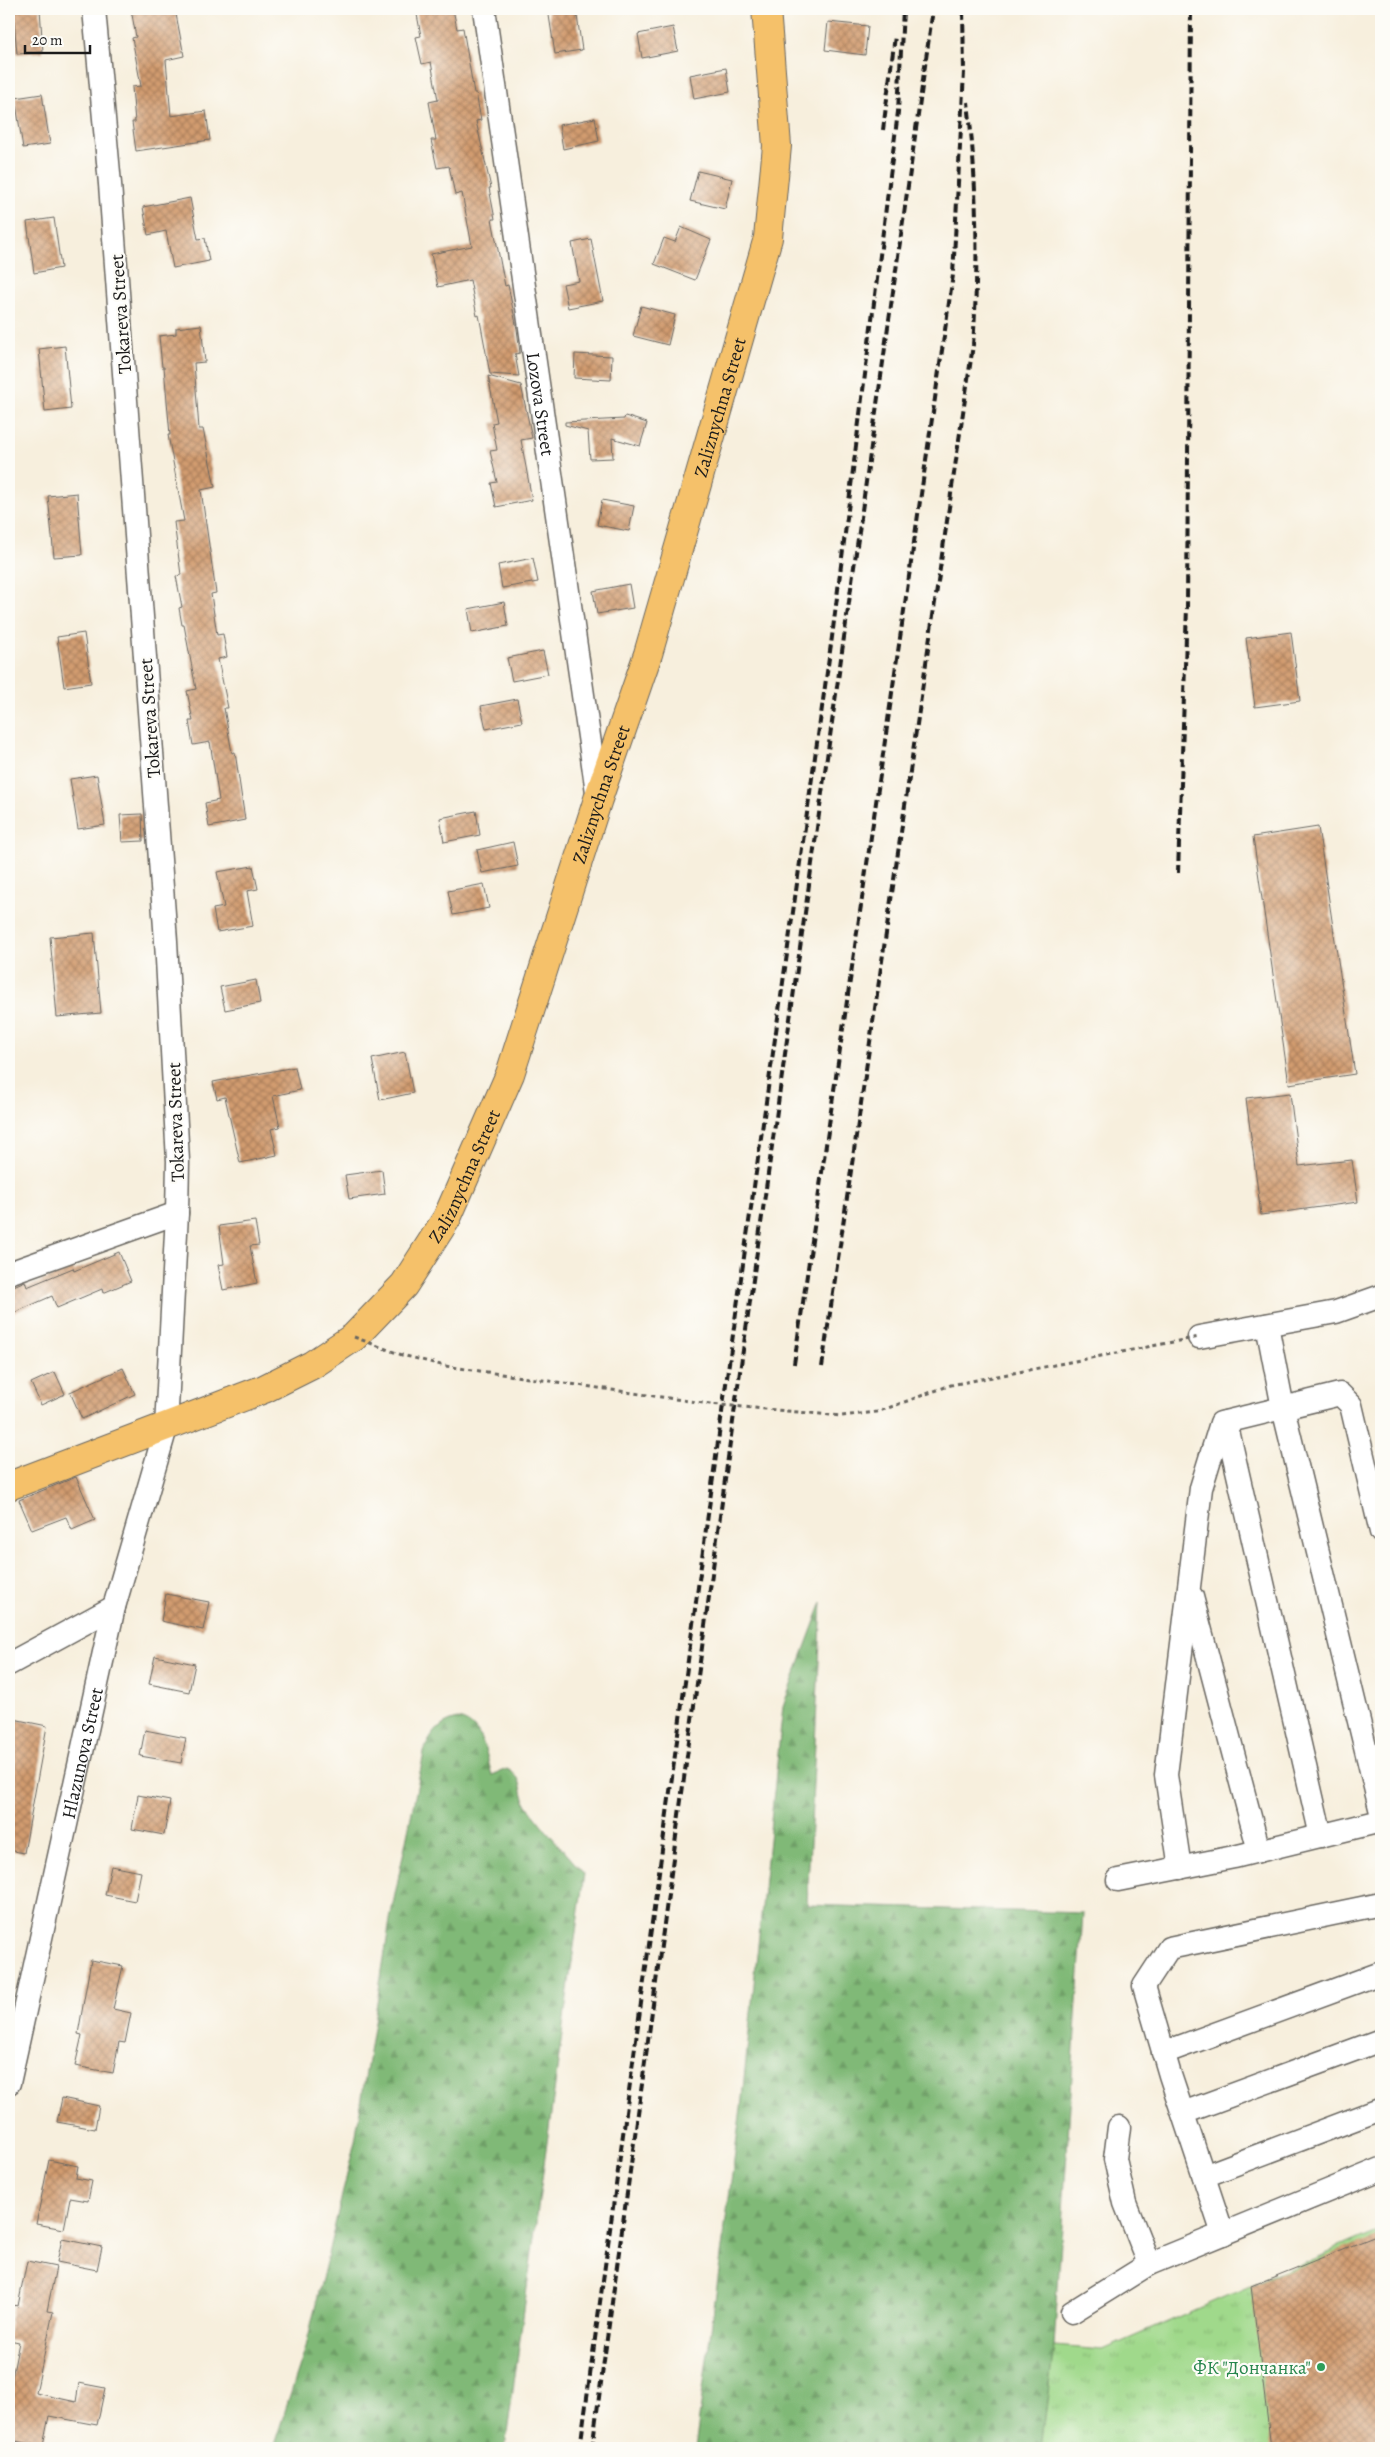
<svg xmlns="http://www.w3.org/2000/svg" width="1390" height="2457" font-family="Alegreya,serif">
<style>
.forest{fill:url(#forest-firs);stroke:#4e6a4a}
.park{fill:url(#park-tufts);stroke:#5e7a54}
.building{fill:url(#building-cross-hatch)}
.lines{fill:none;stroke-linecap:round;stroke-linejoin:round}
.minor-casing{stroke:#696660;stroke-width:25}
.major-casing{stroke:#696660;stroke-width:30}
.minor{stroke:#fff;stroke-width:22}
.major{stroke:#f5c16b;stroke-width:28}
.rail{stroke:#1c1c1c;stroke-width:4;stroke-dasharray:8 4;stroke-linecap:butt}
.path-bridge{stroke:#696660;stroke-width:3;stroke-dasharray:4 4;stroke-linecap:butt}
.leisure-dot{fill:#2e9e5b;stroke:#fdfcf7;stroke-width:2}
.labels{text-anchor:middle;stroke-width:4.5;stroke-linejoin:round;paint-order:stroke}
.street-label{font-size:19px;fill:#1c1c1c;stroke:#fdfcf7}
.leisure-label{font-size:19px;fill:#27864d;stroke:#fdfcf7;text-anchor:end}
</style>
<defs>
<pattern id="forest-firs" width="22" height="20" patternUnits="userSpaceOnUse" patternTransform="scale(1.25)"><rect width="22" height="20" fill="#80b977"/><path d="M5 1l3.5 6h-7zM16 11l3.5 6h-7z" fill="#6e9e66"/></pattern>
<pattern id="park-tufts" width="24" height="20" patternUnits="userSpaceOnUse" patternTransform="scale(1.25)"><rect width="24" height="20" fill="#a0d98b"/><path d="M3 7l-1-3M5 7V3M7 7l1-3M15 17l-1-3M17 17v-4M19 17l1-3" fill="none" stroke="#89ba77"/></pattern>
<pattern id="building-cross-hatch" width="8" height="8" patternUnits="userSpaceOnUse" patternTransform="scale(1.25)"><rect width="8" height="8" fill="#d19b6f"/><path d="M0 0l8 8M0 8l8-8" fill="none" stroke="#a97e5a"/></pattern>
</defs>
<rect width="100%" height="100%" fill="#fdfcf7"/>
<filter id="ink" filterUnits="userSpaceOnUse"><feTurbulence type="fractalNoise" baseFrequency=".02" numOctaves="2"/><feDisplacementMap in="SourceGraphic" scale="10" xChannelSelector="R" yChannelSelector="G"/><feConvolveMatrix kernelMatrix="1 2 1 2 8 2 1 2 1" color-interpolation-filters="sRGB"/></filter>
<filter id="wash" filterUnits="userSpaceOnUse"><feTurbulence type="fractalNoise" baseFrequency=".0096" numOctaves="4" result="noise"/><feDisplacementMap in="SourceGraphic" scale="20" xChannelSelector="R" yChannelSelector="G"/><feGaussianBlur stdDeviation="1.12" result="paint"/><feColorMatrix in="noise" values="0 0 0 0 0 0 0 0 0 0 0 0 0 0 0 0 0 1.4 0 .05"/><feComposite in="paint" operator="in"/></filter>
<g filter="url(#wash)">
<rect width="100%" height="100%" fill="#f7efdd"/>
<g class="forest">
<path d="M822,1602L807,1905L1083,1913L1054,2346L1041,2448H695L741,2108L783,1706Z"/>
<path d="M458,1719C484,1725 485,1752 492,1775L507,1769C525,1778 519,1792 527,1805C543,1829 565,1851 584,1874L505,2448H273L305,2350L355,2141L391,1914L425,1748C433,1732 440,1723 458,1719Z"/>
</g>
<path class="park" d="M1381,2229V2448H1041L1054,2346L1103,2350Z"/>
<g id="blocks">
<g class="building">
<path d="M13,9H40L43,52L17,54Z"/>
<path d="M131,9H175L184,56L166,60L171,116L206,111L210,140L136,151L132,122H135L132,87L141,86L132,38L136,37Z"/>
<path d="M416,9H453L457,29L463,28L474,93H476L481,120L476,121L491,188H489L495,219H492L505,286L508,285L517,329L520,353L515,354L519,376L490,374L479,315L477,316L470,280L438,287L431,254L472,246L462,193L455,195L449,166L437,168L431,140H436L429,102L438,100L431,62L422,64L416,37L421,36Z"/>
<path d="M548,9H576L582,50L555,54Z"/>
<path d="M828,22L868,26L865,55L825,50Z"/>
<path d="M673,27L678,51L642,58L638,34Z"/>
<path d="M726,68L730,92L694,99L690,75Z"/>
<path d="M42,94L50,144L23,148L15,98Z"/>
<path d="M595,118L599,141L563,149L559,125Z"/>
<path d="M698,171L732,179L725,209L690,201Z"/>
<path d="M190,198L198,239L205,238L209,261L173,268L166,231L148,235L143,207Z"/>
<path d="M54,218L61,268L34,273L27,222Z"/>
<path d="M681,227L711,240L695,280L654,264L664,238L675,242Z"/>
<path d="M591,239L603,301L568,308L563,284L579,281L572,243Z"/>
<path d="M641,306L675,315L668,345L633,336Z"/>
<path d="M201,325L205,362L194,363L199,429H203L215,487L201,490L216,593L211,594L217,635L223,634L227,657L218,659L228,708H224L232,753L235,752L245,820L209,827L205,803L219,800L210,742L193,745L189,721H193L187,691L196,689L184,625H182L179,608L182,607L176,576L181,575L174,522L184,521L168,435H170L164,367H162L159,336L176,334V328Z"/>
<path d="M65,346L71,409L45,412L39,349Z"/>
<path d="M575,354L612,356L611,380L574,378Z"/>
<path d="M488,376L521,385L532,438L521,440L532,500L496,507L491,483L497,482L490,451L497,450L492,423L497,422Z"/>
<path d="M625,416L647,423L640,446L612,438L613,458L590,459L588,431L565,425V422L624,419Z"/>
<path d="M77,493L82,555L54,557L48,496Z"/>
<path d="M602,500L634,506L629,531L597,525Z"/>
<path d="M533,558L538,582L502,588L498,565Z"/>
<path d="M629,584L633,608L597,614L593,591Z"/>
<path d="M504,602L508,626L472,633L468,609Z"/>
<path d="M1291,632L1300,701L1255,707L1246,638Z"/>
<path d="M84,633L91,683L64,687L57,637Z"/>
<path d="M543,651L548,674L512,681L507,658Z"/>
<path d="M517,699L522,722L486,729L481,706Z"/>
<path d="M97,775L105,825L78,829L70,779Z"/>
<path d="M476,811L480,835L444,842L440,818Z"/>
<path d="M142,814L143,841L122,842L120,815Z"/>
<path d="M1318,827L1355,1074L1289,1084L1253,837Z"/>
<path d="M513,842L518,866L482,873L477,850Z"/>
<path d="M253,866L258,889L247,891L253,926L217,932L213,909L224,907L217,872Z"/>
<path d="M484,884L489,908L453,915L448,891Z"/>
<path d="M94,933L101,1013L57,1017L50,937Z"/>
<path d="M256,980L260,1003L225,1010L220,987Z"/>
<path d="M405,1052L413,1093L380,1100L372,1059Z"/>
<path d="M295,1067L300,1090L273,1096L280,1127L271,1129L277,1155L240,1163L225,1097L217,1099L213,1082Z"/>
<path d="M1290,1093L1299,1166L1352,1160L1358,1202L1261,1215L1246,1098Z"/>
<path d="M382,1170L385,1194L349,1199L345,1175Z"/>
<path d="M255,1221L259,1245L250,1246L257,1283L223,1290L218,1265L224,1264L219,1226Z"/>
<path d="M119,1252L131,1281L103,1293L102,1289L57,1308L52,1296L9,1315V1288L25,1281L27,1287L73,1268L74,1271Z"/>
<path d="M123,1368L135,1394L82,1419L70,1392Z"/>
<path d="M55,1372L65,1394L41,1405L31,1383Z"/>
<path d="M76,1477L95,1520L72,1530L66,1517L32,1530L19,1500Z"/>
<path d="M166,1594L209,1602L203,1630L161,1621Z"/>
<path d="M155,1656L195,1664L189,1692L149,1684Z"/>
<path d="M9,1718L47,1726L24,1853L9,1850Z"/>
<path d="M145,1730L186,1738L181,1763L140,1756Z"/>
<path d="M138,1795L170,1801L164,1835L132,1829Z"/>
<path d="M111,1866L141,1872L135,1901L105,1895Z"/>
<path d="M91,1960L123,1966L113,2009L131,2013L125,2043L119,2042L113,2073L75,2066L82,2035L78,2034Z"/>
<path d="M62,2098L99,2106L95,2129L57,2122Z"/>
<path d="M49,2160L78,2166L76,2178L92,2181L88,2201L70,2198L64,2229L36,2224Z"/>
<path d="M1381,2234V2448H1271L1251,2286Z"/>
<path d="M62,2239L102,2247L97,2270L57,2262Z"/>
<path d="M27,2261L56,2267L47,2311L53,2312L36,2393L76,2402L79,2383L105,2388L97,2425L49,2416L43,2446L9,2440V2393L19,2342L9,2340V2327L13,2305L18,2306Z"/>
</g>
</g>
</g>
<g filter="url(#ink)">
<use href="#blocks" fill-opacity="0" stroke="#696660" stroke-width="1"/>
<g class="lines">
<defs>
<g id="minor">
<path id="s1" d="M484,9L598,799"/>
<path d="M9,1273L177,1213"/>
<path d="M1267,1325L1283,1408L1381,1812"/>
<path d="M1199,1337L1336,1312L1381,1296"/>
<path d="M1226,1422L1321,1836"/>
<path d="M1192,1597L1259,1851"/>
<path d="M9,1664L114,1607"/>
<path d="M1180,1868L1166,1775L1201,1488L1221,1423L1340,1394L1351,1405L1381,1532"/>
<path d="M1118,1880L1234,1857L1381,1821"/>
<path d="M1163,2053L1381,1973"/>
<path id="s2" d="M9,2083L114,1607L166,1428L177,1213L178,1161L166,941L110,184L94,9"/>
<path d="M1183,2113L1381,2040"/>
<path d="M1119,2127L1115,2159L1125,2203L1149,2264"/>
<path d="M1204,2176L1381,2109"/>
<path d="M1223,2234L1170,2075L1144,1986L1169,1948L1381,1904"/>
<path d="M1072,2312L1149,2264L1381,2169"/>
</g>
<g id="major">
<path id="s3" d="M9,1486L264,1389L312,1365L354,1337L404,1285L447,1218L510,1074L598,799L648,654L768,238L777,146L766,9"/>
</g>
</defs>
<use href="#minor" class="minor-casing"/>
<use href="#major" class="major-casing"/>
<use href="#minor" class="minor"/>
<use href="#major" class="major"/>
<g class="rail">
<path d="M883,130L895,36"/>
<path d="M1178,873L1187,607L1191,9"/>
<path d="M794,1364L953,275L964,72L963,9"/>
<path d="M822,1367L973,345C979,263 977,184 968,102"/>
<path d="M580,2448L723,1405L832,637L898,112L903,9"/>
<path d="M592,2448L735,1407L933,9"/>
</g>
<path class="path-bridge" d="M354,1337L402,1355L445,1366L710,1404L842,1416L877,1412L951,1385L1199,1337"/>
</g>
</g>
<circle class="leisure-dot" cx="1321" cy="2367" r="5"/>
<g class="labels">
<g class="street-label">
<text transform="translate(120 314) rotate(-94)" y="7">Tokareva Street</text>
<text dy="7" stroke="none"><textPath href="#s1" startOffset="399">Lozova Street</textPath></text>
<text dy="7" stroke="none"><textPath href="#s3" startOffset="1385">Zaliznychna Street</textPath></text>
<text transform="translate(149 718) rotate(-94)" y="7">Tokareva Street</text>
<text dy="7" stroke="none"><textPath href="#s3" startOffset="980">Zaliznychna Street</textPath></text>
<text transform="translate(175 1122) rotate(-92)" y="7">Tokareva Street</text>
<text dy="7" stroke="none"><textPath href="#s3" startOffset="574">Zaliznychna Street</textPath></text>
<text dy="7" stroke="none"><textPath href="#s2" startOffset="338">Hlazunova Street</textPath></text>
</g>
<g class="leisure-label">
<text x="1311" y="2374">ФК "Дончанка"</text>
</g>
</g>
<rect width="1390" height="2457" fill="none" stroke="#fdfcf7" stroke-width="30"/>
<path d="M25 45v8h65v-8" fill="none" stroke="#1c1c1c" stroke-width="2.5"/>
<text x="32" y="45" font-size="15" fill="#1c1c1c" stroke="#fdfcf7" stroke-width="4" paint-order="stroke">20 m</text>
</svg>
